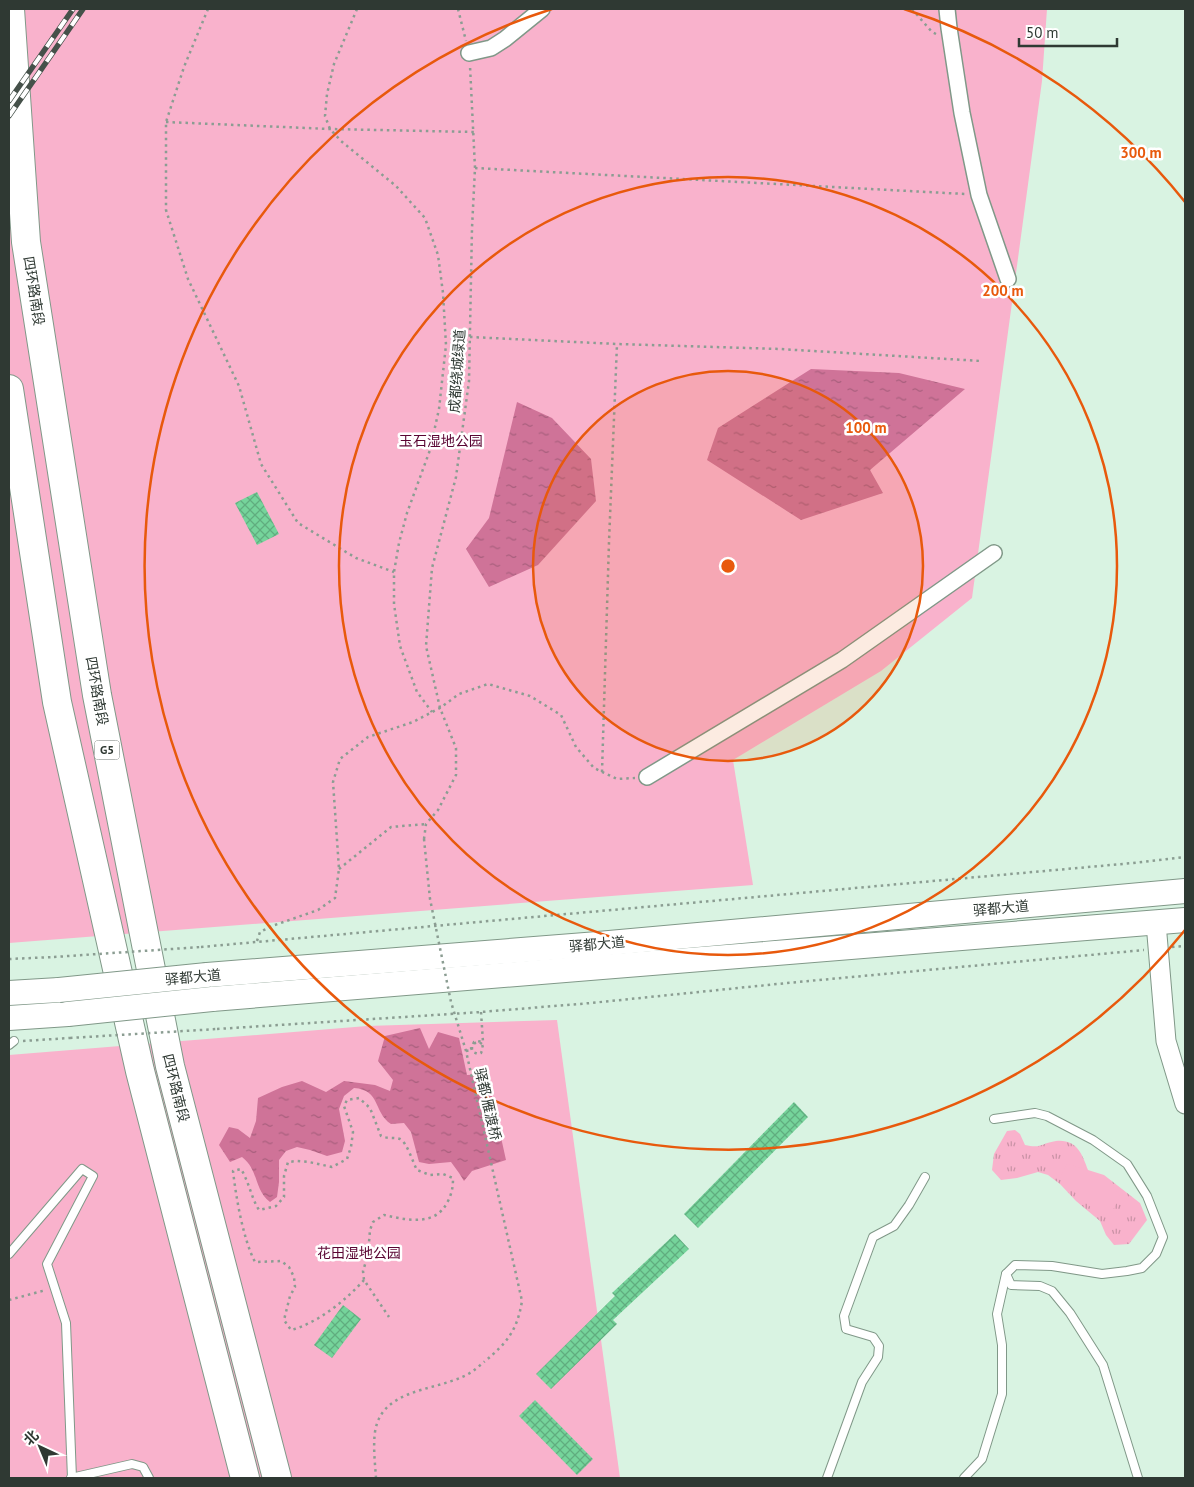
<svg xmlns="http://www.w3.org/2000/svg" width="1194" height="1487" font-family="'PT Sans','Noto Sans SC',sans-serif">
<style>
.grass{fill:url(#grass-tufts)}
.park{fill:#f9b2cc}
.water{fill:url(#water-ripples)}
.building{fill:url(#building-cross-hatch)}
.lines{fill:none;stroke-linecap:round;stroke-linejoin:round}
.service-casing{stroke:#809888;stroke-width:10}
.minor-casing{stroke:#809888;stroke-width:18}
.tertiary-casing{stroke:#809888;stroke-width:21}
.primary-casing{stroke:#809888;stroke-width:26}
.motorway-casing{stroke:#809888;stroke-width:30}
.path{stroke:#8b9d92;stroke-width:2.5;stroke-dasharray:2.5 4;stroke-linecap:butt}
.service{stroke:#fff;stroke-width:8}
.minor{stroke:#fff;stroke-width:15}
.tertiary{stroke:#fff;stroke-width:19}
.primary{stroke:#fff;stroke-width:24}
.motorway{stroke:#fff;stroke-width:28}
.rail-casing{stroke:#45514a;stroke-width:5.5}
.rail{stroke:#fff;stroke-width:4;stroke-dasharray:11;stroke-linecap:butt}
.primary-bridge-casing{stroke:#809888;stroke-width:26;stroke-linecap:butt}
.path-bridge{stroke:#8b9d92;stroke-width:2.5;stroke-dasharray:2.5 4;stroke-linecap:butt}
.primary-bridge{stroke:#fff;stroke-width:24}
.ring{fill:none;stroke:#e8590c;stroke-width:2.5}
.labels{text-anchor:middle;stroke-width:5;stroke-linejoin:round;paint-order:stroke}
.shield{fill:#fff;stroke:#6d7470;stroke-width:1}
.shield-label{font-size:12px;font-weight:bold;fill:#2f3933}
.street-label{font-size:14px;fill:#2f3933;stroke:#fff}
.park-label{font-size:14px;fill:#5a0533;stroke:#fff}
.centre{fill:#e8590c;stroke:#fff;stroke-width:2.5}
.ring-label{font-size:15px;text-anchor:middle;font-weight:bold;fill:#e8590c;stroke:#fff;stroke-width:5;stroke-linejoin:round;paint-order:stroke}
</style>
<defs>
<pattern id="grass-tufts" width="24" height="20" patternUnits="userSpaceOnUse" patternTransform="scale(1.25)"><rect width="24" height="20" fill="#f9b2cc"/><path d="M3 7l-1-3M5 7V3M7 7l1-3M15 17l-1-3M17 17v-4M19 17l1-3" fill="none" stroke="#ca92a6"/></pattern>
<pattern id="water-ripples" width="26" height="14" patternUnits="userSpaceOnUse" patternTransform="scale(1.25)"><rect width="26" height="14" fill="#cf7398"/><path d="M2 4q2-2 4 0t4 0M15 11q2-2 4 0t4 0" fill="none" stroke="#a85f7d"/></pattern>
<pattern id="building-cross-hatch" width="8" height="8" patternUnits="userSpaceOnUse" patternTransform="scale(1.25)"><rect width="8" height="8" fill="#75d49b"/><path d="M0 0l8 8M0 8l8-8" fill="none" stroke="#60ad7f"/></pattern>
</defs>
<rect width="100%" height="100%" fill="#d9f3e2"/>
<path class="grass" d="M1015,1130L1020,1134L1025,1145C1041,1149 1042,1143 1056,1141C1077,1139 1082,1154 1088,1170L1104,1175L1140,1203L1147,1220L1129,1244L1114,1245L1106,1235L1100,1221L1076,1201L1060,1184L1048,1175L1038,1172L1017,1178L1001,1180L992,1170L994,1154L1007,1131Z"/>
<g class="park">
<path d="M9,9H1047L1042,81L972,598L881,671L733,760L753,885L9,943Z"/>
<path d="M557,1020L620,1478H9V1055L367,1026Z"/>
<path d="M1067,1164L1082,1168L1089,1179L1108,1180L1120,1196L1112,1212L1100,1216L1067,1185L1060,1177Z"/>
</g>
<g class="water">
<path d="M811,369L899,373L965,389L870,470L883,493L801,520L707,460L718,428Z"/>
<path d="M517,402L552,418L591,459L596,501L538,565L489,587L466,549L489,518Z"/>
<path d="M420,1028L429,1049L438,1032L459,1038L467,1075L487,1074L506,1160L472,1171L464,1181L459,1173L451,1162L429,1164L419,1162L411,1132L404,1123L391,1124C373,1112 381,1090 354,1088L344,1096L339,1109L345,1141L342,1152L327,1156L310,1150L297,1147L286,1151L279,1160V1182L277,1197L270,1202C254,1190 259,1170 242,1157L230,1162L219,1145L229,1127L238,1129L250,1138L256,1121L258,1098L282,1087L302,1081L326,1092L344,1081L375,1085L390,1091L393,1080L378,1061L385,1036Z"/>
</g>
<g class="building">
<path d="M257,492L279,534L257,545L235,503Z"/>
<path d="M794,1102L808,1117L698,1228L684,1214Z"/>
<path d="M675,1234L689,1249L613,1320L617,1324L551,1389L536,1374L615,1296L612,1293Z"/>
<path d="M343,1305L361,1319L332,1358L314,1345Z"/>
<path d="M535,1400L593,1459L577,1475L519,1416Z"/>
</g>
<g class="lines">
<defs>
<g id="service">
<path d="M9,1045L14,1041"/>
<path d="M994,1119L1035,1113L1047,1116L1093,1140L1127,1164L1147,1196L1163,1237L1156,1254L1142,1268L1127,1271L1102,1274L1052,1266L1015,1265L1006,1274L1011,1285L1040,1286L1052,1291L1070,1313L1103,1365L1138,1478"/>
<path d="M9,1254L82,1169L93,1176L47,1264L66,1323L72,1478"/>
<path d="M71,1478L132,1464L143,1467L149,1478"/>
<path d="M827,1478L862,1382L878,1357L879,1346L873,1337L846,1329L844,1316L873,1237L894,1226L909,1205L925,1177"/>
<path d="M964,1478L982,1459L1002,1394V1345L997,1314L1006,1274"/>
</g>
<g id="minor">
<path d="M947,9L949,28L962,113L979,195L1008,279"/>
<path d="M469,53L491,48L505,39L542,9"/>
<path d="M647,777L842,660L994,553"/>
</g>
<path id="tertiary" d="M1156,923L1166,1041L1185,1104"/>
<g id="primary">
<path d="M207,975L598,944L1185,891"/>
<path d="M9,993L59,990"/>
<path d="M212,999L602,967L1185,920"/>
<path d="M9,1018L68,1014"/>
</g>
<g id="motorway">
<path d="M10,9L26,242L97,695L170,1066L277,1478"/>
<path d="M9,389L57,702L140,1071L245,1478"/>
</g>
</defs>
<use href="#service" class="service-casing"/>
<use href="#minor" class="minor-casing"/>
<use href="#tertiary" class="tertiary-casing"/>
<use href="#primary" class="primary-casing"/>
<use href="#motorway" class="motorway-casing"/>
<g class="path">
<path d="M208,9L184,67L166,122V210L188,279L239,386L261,464L298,523L356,558L394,572"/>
<path d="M357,9L334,64L327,94L325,116L330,129L341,141L396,186L425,218L438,255L443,293L446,345L439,409L430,450L407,513L399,543L394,572V604L400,646L417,692L432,712"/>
<path d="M458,9L466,41"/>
<path d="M912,9L932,32L936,34"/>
<path d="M166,122L330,129L474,132"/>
<path d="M475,168L965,194"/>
<path d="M470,337L617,344L780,349L981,361"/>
<path d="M602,772L609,542L617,344"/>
<path d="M424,839L426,824L438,810L456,775V748L440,708L426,646L432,568L456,477L469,381L472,228L475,168L470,66"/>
<path d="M339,869L391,827L426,824"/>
<path d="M257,941L260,932L272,926L318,910L335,898L339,869L333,782L340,759L368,737L413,722L440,708L459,694L488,684L530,696L561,715L576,747L594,768L617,779L635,778"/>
<path d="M201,947L1133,863L1185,857"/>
<path d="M1172,947L1185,946"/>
<path d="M9,959L54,957"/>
<path d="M481,1012L483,1042L477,1041L474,1042L471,1048L473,1052L478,1054L481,1053L483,1048L482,1044"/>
<path d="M217,1029L481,1012L591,1003L787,983L1144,950"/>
<path d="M23,1041L70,1038"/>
<path d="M364,1280C346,1300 318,1323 291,1330L284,1320L290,1296L295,1287L294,1277L289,1267L281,1261L255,1262C243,1239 236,1197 233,1171L241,1169C249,1182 251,1197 259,1210L276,1206L284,1197V1176L288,1162L297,1161L309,1162L332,1167L347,1159L351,1147L353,1132L344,1106L347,1100L359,1098L370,1108L381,1136C387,1139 394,1137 400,1139C407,1142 413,1163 417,1170L430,1175L443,1174L453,1178C453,1187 452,1193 448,1201C436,1227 407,1220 384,1215L373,1222L370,1230L368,1255L363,1271L364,1280L389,1317"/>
<path d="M9,1300L46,1290"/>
<path d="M376,1478C375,1463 373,1447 375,1432C381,1390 431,1391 462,1377C470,1374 477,1368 484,1362"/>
</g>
<use href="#service" class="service"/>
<use href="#minor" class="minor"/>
<use href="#tertiary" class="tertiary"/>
<use href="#primary" class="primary"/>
<use href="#motorway" class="motorway"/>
<defs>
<g id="rail">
<path d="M9,101L73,9"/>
<path d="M9,116L83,9"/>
</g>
</defs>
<use href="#rail" class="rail-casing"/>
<use href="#rail" class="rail"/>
<defs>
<g id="primary-bridge">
<path d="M59,990L207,975"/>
<path d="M68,1014L212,999"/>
</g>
</defs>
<use href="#primary-bridge" class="primary-bridge-casing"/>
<g class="path-bridge">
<path d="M424,839L430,899L451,1002L466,1051L522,1301C517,1331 507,1343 484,1362"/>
<path d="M54,957L201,947"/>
<path d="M70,1038L217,1029"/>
<path d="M466,1051L472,1050V1046L475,1043L479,1042L482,1044"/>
</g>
<use href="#primary-bridge" class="primary-bridge"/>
</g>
<circle cx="728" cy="566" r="195" fill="#e8590c" fill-opacity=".12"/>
<g class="ring">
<circle cx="728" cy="566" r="195"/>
<circle cx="728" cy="566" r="389"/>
<path d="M1185 930A584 584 0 1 1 552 9M904 9A584 584 0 0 1 1185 202"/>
</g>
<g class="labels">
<rect class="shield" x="94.5" y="740.5" width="25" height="19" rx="4"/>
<g class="shield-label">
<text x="107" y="754">G5</text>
</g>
<g class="street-label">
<text transform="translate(34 291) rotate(81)" y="5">四环路南段</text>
<text transform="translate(457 371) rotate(-86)" y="5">成都绕城绿道</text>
<text transform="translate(97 691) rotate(80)" y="5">四环路南段</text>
<text transform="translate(1001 908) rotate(-5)" y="5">驿都大道</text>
<text transform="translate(597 944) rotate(-5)" y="5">驿都大道</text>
<text transform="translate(193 977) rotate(-5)" y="5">驿都大道</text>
<text transform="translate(176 1088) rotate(76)" y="5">四环路南段</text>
<text transform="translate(488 1104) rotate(77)" y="5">驿都·雁渡桥</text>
</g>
<g class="park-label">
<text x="441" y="446">玉石湿地公园</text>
<text x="359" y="1258">花田湿地公园</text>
</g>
</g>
<circle cx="728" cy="566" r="8" class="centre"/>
<g class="ring-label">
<text x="1141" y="158">300 m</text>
<text x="1003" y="296">200 m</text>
<text x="866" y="433">100 m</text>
</g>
<rect width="1194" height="1487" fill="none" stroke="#2f3933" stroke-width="20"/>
<g transform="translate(40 1447) rotate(316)" stroke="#ffffff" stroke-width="4" paint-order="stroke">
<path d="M0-4L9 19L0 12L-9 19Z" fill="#2f3933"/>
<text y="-8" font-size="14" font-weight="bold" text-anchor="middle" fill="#2f3933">北</text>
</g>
<path d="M1019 38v8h98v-8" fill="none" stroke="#2f3933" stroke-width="2.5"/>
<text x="1026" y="38" font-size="15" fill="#2f3933" stroke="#ffffff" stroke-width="4" paint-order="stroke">50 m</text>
</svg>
